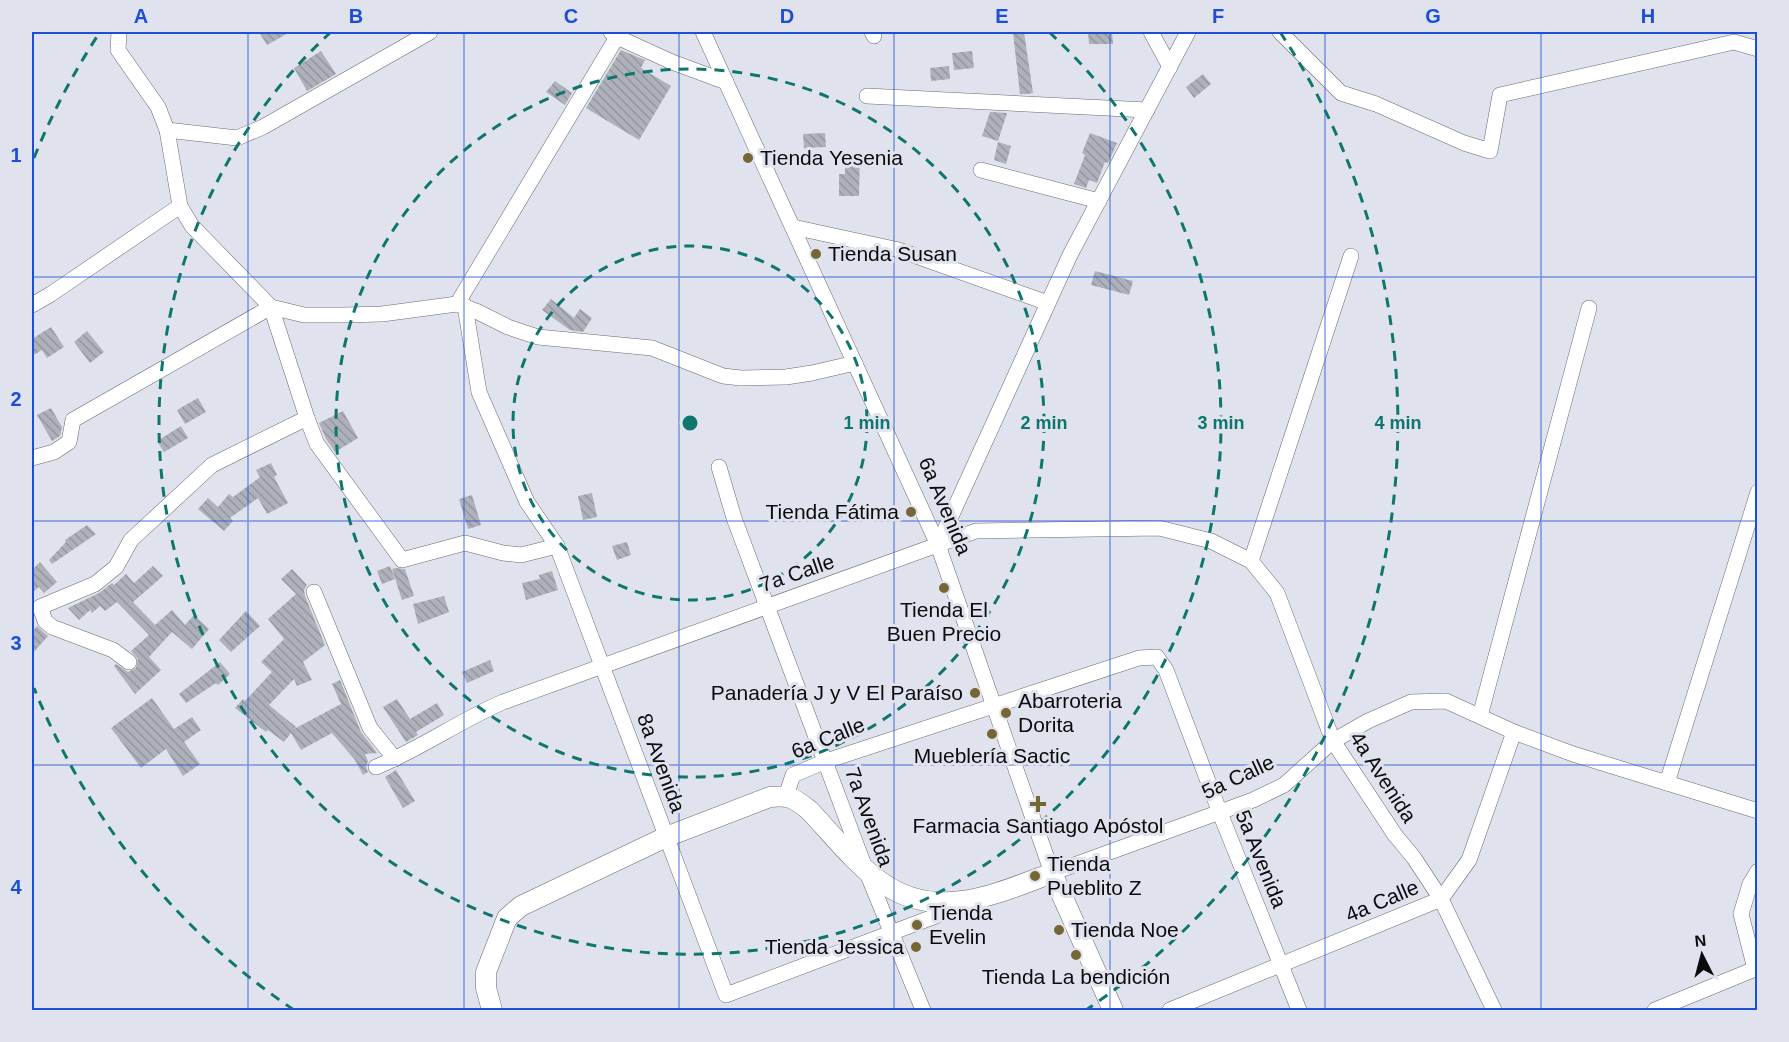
<svg xmlns="http://www.w3.org/2000/svg" width="1789" height="1042" font-family="Helvetica,sans-serif">
<style>
.building{fill:url(#building-back-hatch)}
.lines{fill:none;stroke-linecap:round;stroke-linejoin:round}
.minor-casing{stroke:#686a73;stroke-width:16}
.tertiary-casing{stroke:#686a73;stroke-width:21}
.minor{stroke:#fff;stroke-width:15}
.tertiary{stroke:#fff;stroke-width:20}
.grid{fill:none;stroke:#1d4ed8;stroke-width:1.5;stroke-opacity:0.55}
.ring{fill:none;stroke:#0f766e;stroke-width:3;stroke-dasharray:10 8}
.poi-dot{fill:#746734;stroke:#e0e3ed;stroke-width:2}
.labels{text-anchor:middle;stroke-width:6;stroke-linejoin:round;paint-order:stroke}
.poi-label{font-size:21px;fill:#0b0b0e;stroke:#e0e3ed;text-anchor:start}
.street-label{font-size:21px;fill:#0b0b0e;stroke:#e0e3ed}
.centre{fill:#0f766e;stroke:#e0e3ed;stroke-width:3}
.ring-label{font-size:18px;text-anchor:middle;font-weight:bold;fill:#0f766e;stroke:#e0e3ed;stroke-width:6;stroke-linejoin:round;paint-order:stroke}
.neatline{fill:none;stroke:#1d4ed8;stroke-width:2}
.grid-label{font-size:20px;text-anchor:middle;font-weight:bold;fill:#1d4ed8}
</style>
<defs>
<pattern id="building-back-hatch" width="6" height="6" patternUnits="userSpaceOnUse" patternTransform="scale(1.5)"><rect width="6" height="6" fill="#aeb1ba"/><path d="M-1 5l2 2M0 0l6 6M5-1l2 2" fill="none" stroke="#94979f"/></pattern>
</defs>
<rect width="100%" height="100%" fill="#e0e3ed"/>
<g class="building">
<path d="M259,32H290L267,45Z"/>
<path d="M1024,32L1033,93L1027,94H1020L1013,33Z"/>
<path d="M1088,32H1112L1113,44H1089Z"/>
<path d="M621,50L645,60L641,68L671,86L639,140L586,108Z"/>
<path d="M321,51L336,74L307,91L294,68Z"/>
<path d="M972,51L974,68L954,70L952,53Z"/>
<path d="M949,66L950,79L931,81L930,68Z"/>
<path d="M1203,74L1211,84L1194,98L1186,87Z"/>
<path d="M555,81L572,93L565,105L546,92Z"/>
<path d="M990,112L1007,113L998,141L982,136Z"/>
<path d="M825,133L826,147L804,148L803,134Z"/>
<path d="M1090,133L1117,143L1108,163L1105,162L1097,183L1089,180L1086,188L1074,184L1085,155L1082,153Z"/>
<path d="M998,142L1011,146L1006,164L994,160Z"/>
<path d="M845,154H860L859,196H839V174H845Z"/>
<path d="M1095,271L1133,281L1129,295L1091,285Z"/>
<path d="M551,299L574,318L580,309L592,318L583,332L570,330L542,310Z"/>
<path d="M51,327L64,347L47,358L42,350L32,356V339Z"/>
<path d="M87,331L104,352L90,363L74,342Z"/>
<path d="M198,398L206,412L185,424L177,410Z"/>
<path d="M51,408L62,427L60,436L52,441L37,415Z"/>
<path d="M343,411L358,438L335,452L326,439L319,423Z"/>
<path d="M181,426L188,438L164,452L157,441Z"/>
<path d="M271,463L277,475L274,477L288,503L267,514L258,498L230,518L233,521L224,531L198,509L208,498L218,507L229,494L233,497L260,477L256,470Z"/>
<path d="M592,493L597,517L583,520L578,496Z"/>
<path d="M472,495L481,525L468,529L459,499Z"/>
<path d="M87,525L96,534L52,564L49,560L66,542L65,540Z"/>
<path d="M627,542L631,555L617,560L612,546Z"/>
<path d="M40,562L57,582L44,593L39,587L32,593V570Z"/>
<path d="M153,566L163,576L133,602L155,625L172,610L185,625L194,615L209,629L192,649L172,632L149,657L161,670L135,694L114,666L116,664L128,672L136,668L138,659L131,651L149,635L117,602L105,611L100,606L92,613L90,610L79,620L68,608L99,593L112,583L114,585L126,574L134,583Z"/>
<path d="M390,566L395,579L382,584L377,571Z"/>
<path d="M396,568L405,569L414,596L402,600L392,569Z"/>
<path d="M292,569L307,585L304,590L305,596L325,645L303,662L312,680L297,686L294,679L269,705L296,727L294,729L341,704L332,684L340,680L361,732L377,753L365,754L368,761L366,767L368,772L363,775L355,760L332,733L301,750L291,733L284,742L268,730L266,732L235,708L243,699L245,701L272,672L261,662L284,639L268,619L296,594L281,579Z"/>
<path d="M552,571L558,590L526,600L522,583L540,579L539,575Z"/>
<path d="M444,596L449,612L418,624L413,604Z"/>
<path d="M246,611L260,626L231,652L219,640Z"/>
<path d="M37,626L48,636L32,654V632Z"/>
<path d="M490,660L494,671L467,683L462,672Z"/>
<path d="M220,662L230,674L218,685L216,683L186,703L179,694Z"/>
<path d="M152,698L174,729L192,717L201,730L184,742L200,764L183,776L166,749L141,768L111,728Z"/>
<path d="M397,699L410,719L437,703L444,715L416,732L418,735L406,742L383,707Z"/>
<path d="M396,770L415,801L403,808L385,777Z"/>
</g>
<g class="lines">
<defs>
<g id="minor">
<path d="M119,32L118,50L158,107L167,130L180,206L192,226L271,307L307,418L317,444L402,560L465,543L503,553L521,555L557,546"/>
<path d="M611,32L617,37L672,62L726,82"/>
<path d="M703,32L938,545L1052,873L1253,800L1284,785L1333,741L1368,721L1411,702L1446,701L1514,732L1573,754L1758,811"/>
<path d="M872,32L874,36"/>
<path d="M1151,32L1170,67"/>
<path d="M1280,32L1341,93L1376,104L1464,143L1490,151L1500,95L1734,42L1758,49"/>
<path d="M867,96L1147,110"/>
<path d="M167,130L237,138L263,127L430,32"/>
<path d="M981,170L1099,201"/>
<path d="M793,227L899,250L1048,303"/>
<path d="M457,304L617,37"/>
<path d="M32,305L51,294L180,206"/>
<path d="M465,306L479,392L527,502L557,546L726,995L965,905"/>
<path d="M32,458L54,452L69,442L73,420L271,307L304,315H343L382,314L457,304L476,311L508,327L538,337L652,348L723,376L741,378L786,377L812,373L855,363"/>
<path d="M719,467L734,518L865,868L923,1010"/>
<path d="M938,545L1070,255L1188,32"/>
<path d="M1251,561L1351,256"/>
<path d="M314,592L370,728L395,759"/>
<path d="M129,662L113,650L52,627L45,621L40,607L95,584L116,567L131,540L212,465L307,418"/>
<path d="M1480,716L1589,308"/>
<path d="M376,767C420,749 459,721 503,702L976,531L1159,528L1211,541L1251,561L1277,593L1333,741L1395,835L1414,858L1441,899L1494,1010"/>
<path d="M1667,783L1758,492"/>
<path d="M786,796L793,775L826,761L1139,658L1157,657L1166,670L1220,813L1299,1010"/>
<path d="M1170,1010L1441,899L1469,860L1514,732"/>
<path d="M1655,1010L1755,969L1741,914L1750,884L1758,871"/>
</g>
<path id="tertiary" d="M492,1010L486,988V972L507,918L521,906L666,837L770,797C789,795 794,798 809,810C832,834 854,863 881,882C936,922 996,894 1052,873L1113,1010"/>
</defs>
<use href="#minor" class="minor-casing"/>
<use href="#tertiary" class="tertiary-casing"/>
<use href="#minor" class="minor"/>
<use href="#tertiary" class="tertiary"/>
</g>
<path class="grid" d="M248,32V1010M464,32V1010M679,32V1010M894,32V1010M1110,32V1010M1325,32V1010M1541,32V1010M32,277H1758M32,521H1758M32,765H1758"/>
<g class="ring">
<circle cx="690" cy="423" r="177"/>
<circle cx="690" cy="423" r="354"/>
<path d="M1049 32A531 531 0 1 1 331 32"/>
<path d="M294 1010A708 708 0 0 1 34 688M34 158A708 708 0 0 1 100 32M1280 32A708 708 0 0 1 1086 1010"/>
</g>
<g class="poi-dot">
<circle cx="748" cy="158" r="6"/>
<circle cx="816" cy="254" r="6"/>
<circle cx="911" cy="512" r="6"/>
<circle cx="944" cy="588" r="6"/>
<circle cx="975" cy="693" r="6"/>
<circle cx="1006" cy="713" r="6"/>
<circle cx="992" cy="734" r="6"/>
<path d="M1035 795h6v6h6v6h-6v6h-6v-6h-6v-6h6z"/>
<circle cx="1035" cy="876" r="6"/>
<circle cx="917" cy="925" r="6"/>
<circle cx="1059" cy="930" r="6"/>
<circle cx="916" cy="947" r="6"/>
<circle cx="1076" cy="955" r="6"/>
</g>
<g class="labels">
<g class="poi-label">
<text x="760" y="165">Tienda Yesenia</text>
<text x="828" y="261">Tienda Susan</text>
<text x="899" y="519" text-anchor="end">Tienda Fátima</text>
<text x="944" y="617" text-anchor="middle">Tienda El<tspan x="944" dy="24">Buen Precio</tspan></text>
<text x="963" y="700" text-anchor="end">Panadería J y V El Paraíso</text>
<text x="1018" y="708">Abarroteria<tspan x="1018" dy="24">Dorita</tspan></text>
<text x="992" y="763" text-anchor="middle">Mueblería Sactic</text>
<text x="1038" y="833" text-anchor="middle">Farmacia Santiago Apóstol</text>
<text x="1047" y="871">Tienda<tspan x="1047" dy="24">Pueblito Z</tspan></text>
<text x="929" y="920">Tienda<tspan x="929" dy="24">Evelin</tspan></text>
<text x="1071" y="937">Tienda Noe</text>
<text x="904" y="954" text-anchor="end">Tienda Jessica</text>
<text x="1076" y="984" text-anchor="middle">Tienda La bendición</text>
</g>
<g class="street-label">
<text transform="translate(945 506) rotate(67)" y="7">6a Avenida</text>
<text transform="translate(797 573) rotate(-19)" y="7">7a Calle</text>
<text transform="translate(828 738) rotate(-22)" y="7">6a Calle</text>
<text transform="translate(661 763) rotate(70)" y="7">8a Avenida</text>
<text transform="translate(1238 777) rotate(-25)" y="7">5a Calle</text>
<text transform="translate(1383 777) rotate(57)" y="7">4a Avenida</text>
<text transform="translate(869 817) rotate(70)" y="7">7a Avenida</text>
<text transform="translate(1261 859) rotate(68)" y="7">5a Avenida</text>
<text transform="translate(1382 901) rotate(-23)" y="7">4a Calle</text>
</g>
</g>
<circle cx="690" cy="423" r="9" class="centre"/>
<g class="ring-label">
<text x="867" y="429">1 min</text>
<text x="1044" y="429">2 min</text>
<text x="1221" y="429">3 min</text>
<text x="1398" y="429">4 min</text>
</g>
<rect width="1789" height="1042" fill="none" stroke="#e0e3ed" stroke-width="66"/>
<g transform="translate(1702 955) rotate(354)" stroke="#e0e3ed" stroke-width="4.5" paint-order="stroke">
<path d="M0-4.5L10 22L0 15L-10 22Z" fill="#0b0b0e"/>
<text y="-9" font-size="16" font-weight="bold" text-anchor="middle" fill="#0b0b0e">N</text>
</g>
<rect x="33" y="33" width="1723" height="976" class="neatline"/>
<g class="grid-label">
<text x="141" y="23">A</text>
<text x="356" y="23">B</text>
<text x="571" y="23">C</text>
<text x="787" y="23">D</text>
<text x="1002" y="23">E</text>
<text x="1218" y="23">F</text>
<text x="1433" y="23">G</text>
<text x="1648" y="23">H</text>
<text x="16" y="162">1</text>
<text x="16" y="406">2</text>
<text x="16" y="650">3</text>
<text x="16" y="894">4</text>
</g>
</svg>
